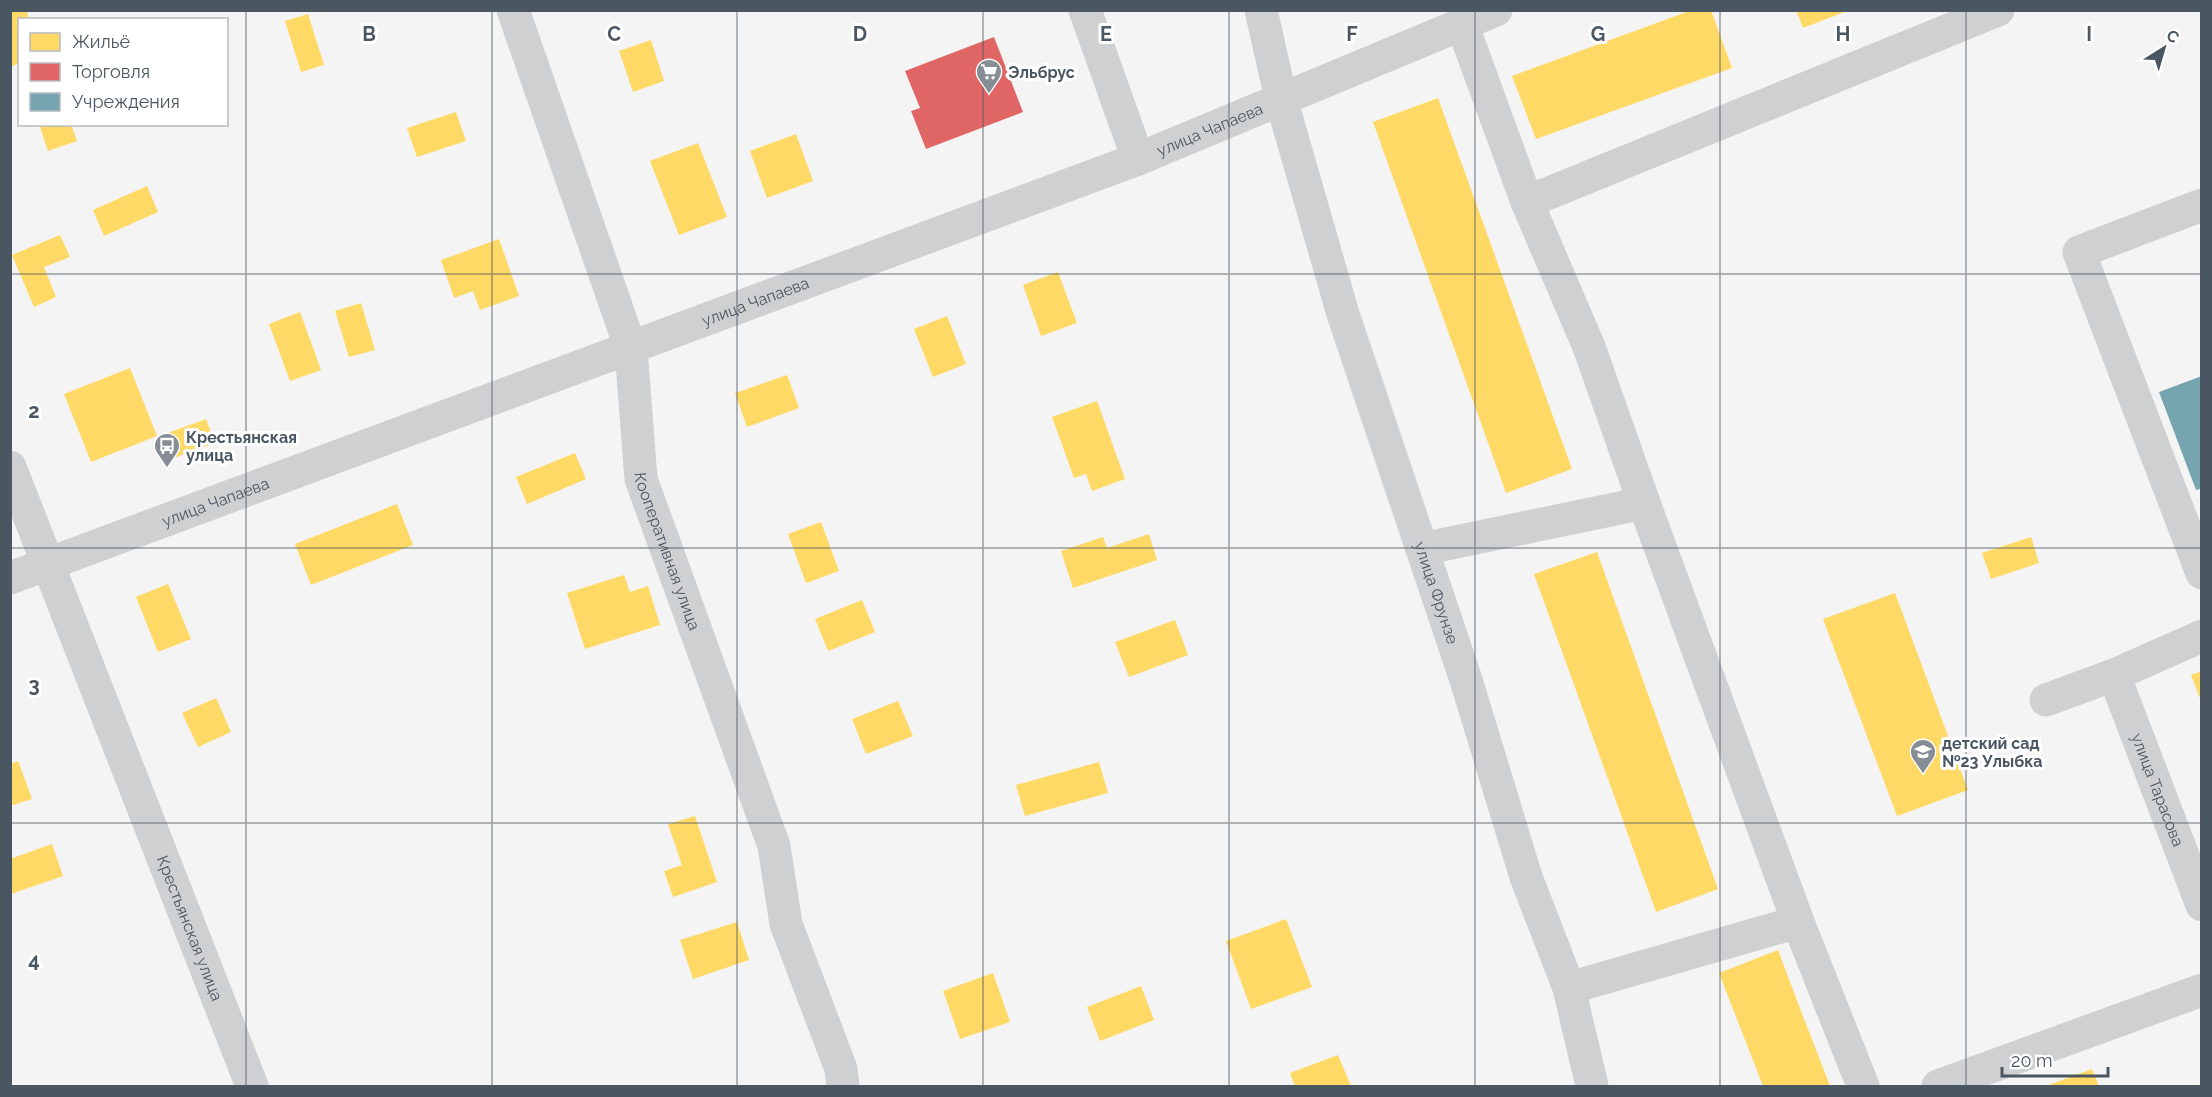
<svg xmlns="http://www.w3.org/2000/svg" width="2212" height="1097" font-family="Raleway,sans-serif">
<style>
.homes{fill:#ffd966}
.shops{fill:#e06666}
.public{fill:#76a5af}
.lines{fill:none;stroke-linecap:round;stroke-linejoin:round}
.minor{stroke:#ced0d2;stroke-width:33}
.grid{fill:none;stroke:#4a5661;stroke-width:1.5;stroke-opacity:0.55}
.labels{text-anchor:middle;stroke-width:6;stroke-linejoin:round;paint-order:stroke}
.poi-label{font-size:16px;font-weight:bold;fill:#4a5661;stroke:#fff;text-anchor:start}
.street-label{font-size:16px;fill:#4a5661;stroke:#fff}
.grid-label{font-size:20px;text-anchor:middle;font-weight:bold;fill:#4a5661;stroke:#fff;stroke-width:6;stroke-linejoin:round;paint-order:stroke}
</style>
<rect width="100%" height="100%" fill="#f4f4f4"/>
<g class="homes">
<path d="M10,10H26L30,20H20V63L10,67Z"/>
<path d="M1692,10H1711L1732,68L1536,139L1512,76Z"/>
<path d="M1796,10H1847V11L1803,28Z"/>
<path d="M308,14L324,65L301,72L285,21Z"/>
<path d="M651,40L664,81L633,92L619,51Z"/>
<path d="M1438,98L1572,469L1506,493L1373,122Z"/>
<path d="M456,112L466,141L417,157L407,128Z"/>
<path d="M39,124H71L77,141L48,151Z"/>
<path d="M796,134L813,181L767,198L750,151Z"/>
<path d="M698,143L727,217L679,235L650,161Z"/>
<path d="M147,186L158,212L104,236L93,210Z"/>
<path d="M60,235L70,257L44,267L56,297L34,307L12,255Z"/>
<path d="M499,239L519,296L480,310L473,291L454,298L441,260Z"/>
<path d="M1058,272L1077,323L1041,336L1023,285Z"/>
<path d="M361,303L375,350L349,357L335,311Z"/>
<path d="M300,312L321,370L290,381L269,324Z"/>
<path d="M947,316L966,364L933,377L914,329Z"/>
<path d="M130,368L157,436L91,462L64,394Z"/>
<path d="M787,375L799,408L747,427L735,393Z"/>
<path d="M1097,401L1125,479L1092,491L1086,474L1074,478L1052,417Z"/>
<path d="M206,419L215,443L171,459L162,435Z"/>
<path d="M575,453L586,479L527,504L516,477Z"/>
<path d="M397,504L413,545L311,585L295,544Z"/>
<path d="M821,522L839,571L806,583L788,534Z"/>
<path d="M1149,534L1157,560L1073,588L1061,551L1103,537L1107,548Z"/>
<path d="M2031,537L2039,563L1991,579L1982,553Z"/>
<path d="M1597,552L1718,889L1656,912L1534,574Z"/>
<path d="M624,575L630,592L648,586L660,625L585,649L567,593Z"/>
<path d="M168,584L191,639L158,652L136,597Z"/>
<path d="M1895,593L1968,790L1897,816L1823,619Z"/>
<path d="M862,600L875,632L828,651L815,619Z"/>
<path d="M1175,620L1188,655L1129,677L1115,642Z"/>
<path d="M2202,671V701H2201L2191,675Z"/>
<path d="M216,698L231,732L198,747L182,713Z"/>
<path d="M898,701L913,736L866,754L852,719Z"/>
<path d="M18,761L32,799L10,806V764Z"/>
<path d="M1099,762L1108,793L1025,816L1016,785Z"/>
<path d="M695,816L717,882L673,897L664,871L682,865L668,824Z"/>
<path d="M52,844L63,876L11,894L10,859Z"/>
<path d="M1286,919L1312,987L1251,1009L1226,941Z"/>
<path d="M737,922L749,960L693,979L680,940Z"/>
<path d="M1778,950L1798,1003L1830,1086H1763L1719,973Z"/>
<path d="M993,973L1010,1022L960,1039L943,991Z"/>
<path d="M1141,986L1154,1020L1100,1041L1087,1007Z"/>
<path d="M1338,1055L1351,1086H1295L1290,1073Z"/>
<path d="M2092,1069L2099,1086H2046Z"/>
</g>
<path class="shops" d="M994,37L1023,112L926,149L911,111L920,108L905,71Z"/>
<path class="public" d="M2202,376V488L2196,490L2159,392Z"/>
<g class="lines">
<g class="minor">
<path id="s1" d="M513,10L631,349L641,479L774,846L786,924L841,1069L843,1086"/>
<path d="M1085,10L1138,159"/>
<path id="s2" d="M1261,10L1281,99L1343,314L1466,680L1526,877L1569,988L1592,1086"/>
<path d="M1462,24L1527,202L1998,10"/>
<path d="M2202,205L2079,252L2202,573"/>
<path id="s3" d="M10,467L252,1086"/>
<path d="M1422,549L1644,503L1589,347L1527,202"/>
<path id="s4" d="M10,578L1138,159L1496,10"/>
<path id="s5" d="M2114,675L2202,905"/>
<path d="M2046,700L2114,675L2202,636"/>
<path d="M1798,922L1863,1086"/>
<path d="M1569,988L1798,922L1644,503"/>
<path d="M1938,1086L2202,990"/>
</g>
</g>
<path class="grid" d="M246,10V1086M492,10V1086M737,10V1086M983,10V1086M1229,10V1086M1475,10V1086M1720,10V1086M1966,10V1086M10,274H2202M10,548H2202M10,823H2202"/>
<defs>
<symbol id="supermarket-pin" viewBox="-11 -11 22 30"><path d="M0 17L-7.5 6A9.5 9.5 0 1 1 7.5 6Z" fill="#868d94" stroke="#fff"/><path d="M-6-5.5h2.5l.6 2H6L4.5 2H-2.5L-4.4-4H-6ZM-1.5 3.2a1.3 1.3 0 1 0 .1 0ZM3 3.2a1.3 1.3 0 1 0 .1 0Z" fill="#fff"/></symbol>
<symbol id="bus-pin" viewBox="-11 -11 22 30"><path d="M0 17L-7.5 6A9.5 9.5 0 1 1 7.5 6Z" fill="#868d94" stroke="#fff"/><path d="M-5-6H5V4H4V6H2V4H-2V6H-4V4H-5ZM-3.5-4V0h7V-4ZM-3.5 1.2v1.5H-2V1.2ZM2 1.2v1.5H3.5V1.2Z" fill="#fff"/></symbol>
<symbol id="school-pin" viewBox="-11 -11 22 30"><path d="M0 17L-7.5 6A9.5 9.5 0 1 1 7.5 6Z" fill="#868d94" stroke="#fff"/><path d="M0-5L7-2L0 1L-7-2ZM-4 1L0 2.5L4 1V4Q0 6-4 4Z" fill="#fff"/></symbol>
</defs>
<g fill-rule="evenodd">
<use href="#supermarket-pin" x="974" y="57" width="30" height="40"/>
<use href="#bus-pin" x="152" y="431" width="30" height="40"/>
<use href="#school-pin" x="1908" y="737" width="30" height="40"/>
</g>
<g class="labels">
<g class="poi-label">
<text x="1008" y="78">Эльбрус</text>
<text x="186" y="443">Крестьянская<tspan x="186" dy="18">улица</tspan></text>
<text x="1942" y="749">детский сад<tspan x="1942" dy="18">№23 Улыбка</tspan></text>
</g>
<g class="street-label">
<text dy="6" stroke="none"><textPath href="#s4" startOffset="1281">улица Чапаева</textPath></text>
<text dy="6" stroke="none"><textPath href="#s4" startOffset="795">улица Чапаева</textPath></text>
<text dy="6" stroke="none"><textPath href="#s4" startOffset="219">улица Чапаева</textPath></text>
<text dy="6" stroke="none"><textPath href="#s1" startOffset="566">Кооперативная улица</textPath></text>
<text dy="6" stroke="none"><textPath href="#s2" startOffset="609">улица Фрунзе</textPath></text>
<text dy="6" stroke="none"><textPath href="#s5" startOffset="123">улица Тарасова</textPath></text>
<text dy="6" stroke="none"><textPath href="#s3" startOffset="495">Крестьянская улица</textPath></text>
</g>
</g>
<g class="grid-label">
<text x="369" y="41">B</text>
<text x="614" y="41">C</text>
<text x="860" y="41">D</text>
<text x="1106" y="41">E</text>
<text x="1352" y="41">F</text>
<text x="1598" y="41">G</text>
<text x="1843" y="41">H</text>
<text x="2089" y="41">I</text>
<text x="34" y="418">2</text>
<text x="34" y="692">3</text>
<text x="34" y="967">4</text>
</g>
<rect width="2212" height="1097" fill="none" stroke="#4a5661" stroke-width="24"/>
<rect x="18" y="18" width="210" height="108" fill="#ffffff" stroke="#b7bbc0" stroke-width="1.5"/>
<rect x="30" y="33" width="30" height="18" fill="#ffd966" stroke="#b7bbc0" stroke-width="1.5"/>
<text x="72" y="48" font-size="18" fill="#4a5661">Жильё</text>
<rect x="30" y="63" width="30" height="18" fill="#e06666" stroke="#b7bbc0" stroke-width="1.5"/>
<text x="72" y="78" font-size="18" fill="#4a5661">Торговля</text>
<rect x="30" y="93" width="30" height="18" fill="#76a5af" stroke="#b7bbc0" stroke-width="1.5"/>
<text x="72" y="108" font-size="18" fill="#4a5661">Учреждения</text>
<g transform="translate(2164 48) rotate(37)" stroke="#ffffff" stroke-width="4.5" paint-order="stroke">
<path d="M0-4.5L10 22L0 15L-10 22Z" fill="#4a5661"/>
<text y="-9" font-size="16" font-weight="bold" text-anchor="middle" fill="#4a5661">С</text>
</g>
<path d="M2002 1067v9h106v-9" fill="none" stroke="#4a5661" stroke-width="3"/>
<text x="2011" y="1067" font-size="18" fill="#4a5661" stroke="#ffffff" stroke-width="4.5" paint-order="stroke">20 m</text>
</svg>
